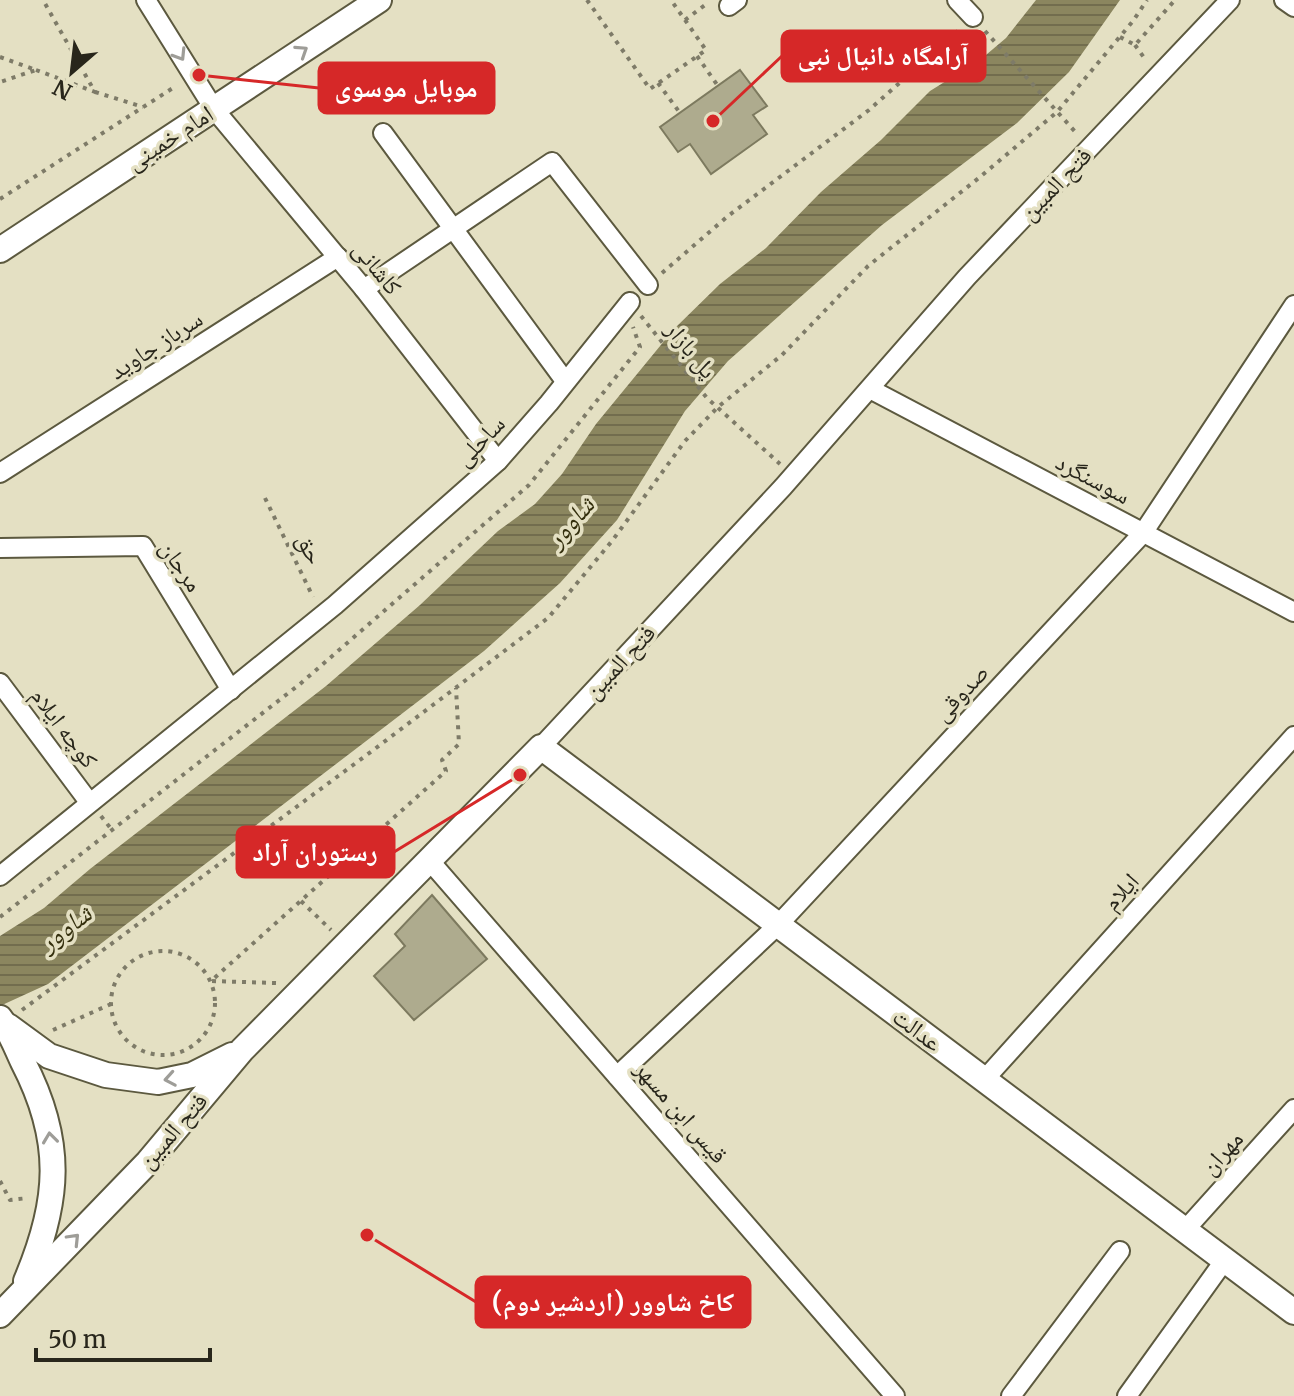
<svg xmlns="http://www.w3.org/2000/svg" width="1294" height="1396" font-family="Merriweather,'Noto Naskh Arabic',serif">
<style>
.water{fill:url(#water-rules)}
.building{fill:#aeab8e;stroke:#7d7a5f;stroke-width:2}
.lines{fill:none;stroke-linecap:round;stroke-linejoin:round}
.minor-casing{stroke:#5c593f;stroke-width:22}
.tertiary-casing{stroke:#5c593f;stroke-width:28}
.path{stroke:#7e7b68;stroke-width:4;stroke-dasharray:4 6;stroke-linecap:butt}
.minor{stroke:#fff;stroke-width:18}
.tertiary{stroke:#fff;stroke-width:24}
.oneway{stroke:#9e9d98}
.labels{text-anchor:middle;stroke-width:7;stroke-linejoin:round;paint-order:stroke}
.street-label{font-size:24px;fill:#28261b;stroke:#e4e0c3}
.water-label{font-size:26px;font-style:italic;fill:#342f0d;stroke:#e4e0c3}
.leader{fill:none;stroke:#d62828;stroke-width:3}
.callout-dot{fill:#d62828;stroke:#e4e0c3;stroke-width:3}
.callout{fill:#d62828;stroke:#d62828;stroke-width:3}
.callout-label{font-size:26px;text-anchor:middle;font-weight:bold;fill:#fff}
</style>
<defs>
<pattern id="water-rules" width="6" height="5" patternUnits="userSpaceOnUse" patternTransform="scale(2)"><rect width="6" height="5" fill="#8b865f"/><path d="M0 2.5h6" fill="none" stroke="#726d4e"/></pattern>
</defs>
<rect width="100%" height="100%" fill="#e4e0c3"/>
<path class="water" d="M1036,0H1120L1069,72L1017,123L882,225L728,361L685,411L617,520L560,583L484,651L48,984L0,1006V936L44,908L90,869L326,686L420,605L498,531L535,504L562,474L596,424L674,329L720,284L766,248L821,192L881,140L930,91L980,60L1006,38Z"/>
<g class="building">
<path d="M740,70L767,106L753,115L767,134L711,174L690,144L678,152L660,127Z"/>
<path d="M432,895L487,959L414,1020L374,976L405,946L395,934Z"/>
</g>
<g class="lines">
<defs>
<g id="minor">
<path d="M146,0L214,109L364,289L498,461"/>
<path d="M957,0L973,17"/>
<path d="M1284,0L1294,7"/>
<path d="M729,6L737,0"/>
<path d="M383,133L565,381"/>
<path d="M364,289L552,162L648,285"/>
<path d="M870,389L1294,612"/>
<path d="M0,473L338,257"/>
<path d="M0,548L143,546L231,690"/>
<path d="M0,683L89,802"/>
<path d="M541,747L783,487L967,277L1230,0"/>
<path d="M429,860L895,1396"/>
<path d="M0,876L335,605L498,461L549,403L630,302"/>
<path d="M617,1076L778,925L1143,533L1294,305"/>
<path d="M984,1080L1294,736"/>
<path d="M1185,1230L1294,1109"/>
<path d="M1011,1396L1120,1251"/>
<path d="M1127,1396L1224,1261"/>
</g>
<g id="tertiary">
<path d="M0,250L379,0"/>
<path d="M0,1018C10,1031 16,1047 23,1062C64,1141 60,1201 26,1281"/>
<path d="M8,1026L49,1056L106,1075L158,1082L192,1075L232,1055"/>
<path d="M0,1315L148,1162L242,1050L541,747L1294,1312"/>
</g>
</defs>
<use href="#minor" class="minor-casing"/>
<use href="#tertiary" class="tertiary-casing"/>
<g class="path">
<path d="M587,0L650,89L706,50L671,0"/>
<path d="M685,20L709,2"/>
<path d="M985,31L1078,135"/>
<path d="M1120,37L1135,45L1175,0"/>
<path d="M1135,45L1145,59"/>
<path d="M697,56L718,86"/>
<path d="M0,57L36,70L0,82"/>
<path d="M36,70L95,92L43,0"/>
<path d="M658,83L680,113"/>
<path d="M95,92L143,107"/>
<path d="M0,199L176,86"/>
<path d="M662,273L728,216L869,110L958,31"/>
<path d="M641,316L707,398L780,464"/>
<path d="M265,498L313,597"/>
<path d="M101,816L112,830"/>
<path d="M301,901L331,930"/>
<path d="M0,917L300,684L529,485L640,347L633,327"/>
<circle cx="163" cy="1003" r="52"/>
<path d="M276,983L211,981L446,771L442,760L459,744L456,688"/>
<path d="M22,1010L372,751L548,618L612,541L685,441L718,407L782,355L868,266L980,177L1057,112L1133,21L1147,0"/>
<path d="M53,1030L111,1004"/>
<path d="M0,1181L10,1200L28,1198"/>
</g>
<use href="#minor" class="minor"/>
<use href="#tertiary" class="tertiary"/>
</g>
<defs><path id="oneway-chevron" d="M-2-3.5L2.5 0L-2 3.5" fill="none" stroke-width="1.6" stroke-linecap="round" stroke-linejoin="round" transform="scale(2)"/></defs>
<g class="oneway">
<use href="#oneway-chevron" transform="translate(302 51) rotate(-33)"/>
<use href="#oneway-chevron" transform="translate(180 55) rotate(58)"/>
<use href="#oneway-chevron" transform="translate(170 1079) rotate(170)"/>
<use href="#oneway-chevron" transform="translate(50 1138) rotate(-97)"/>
<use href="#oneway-chevron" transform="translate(74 1239) rotate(-46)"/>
</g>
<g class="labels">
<g class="street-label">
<text transform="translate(170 138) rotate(-33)" y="8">امام خمینی</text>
<text transform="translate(1056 184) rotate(-46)" y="8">فتح المبین</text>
<text transform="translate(377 268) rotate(51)" y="8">کاشانی</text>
<text transform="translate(156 345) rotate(-33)" y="8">سرباز جاوید</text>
<text transform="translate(691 350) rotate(51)" y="8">پل بازار</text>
<text transform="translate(480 441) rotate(-46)" y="8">ساحلی</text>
<text transform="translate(1093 479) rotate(28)" y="8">سوسنگرد</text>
<text transform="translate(310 549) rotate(64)" y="8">حق</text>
<text transform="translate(181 566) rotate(56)" y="8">مرجان</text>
<text transform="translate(620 662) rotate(-47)" y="8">فتح المبین</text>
<text transform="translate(961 693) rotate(-47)" y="8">صدوقی</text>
<text transform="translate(64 728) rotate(53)" y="8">کوچه ایلام</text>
<text transform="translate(1121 892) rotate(-48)" y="8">ایلام</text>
<text transform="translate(917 1030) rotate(37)" y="8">عدالت</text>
<text transform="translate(681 1112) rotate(49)" y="8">قیس ابن مسهر</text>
<text transform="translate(173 1131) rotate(-49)" y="8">فتح المبین</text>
<text transform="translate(1222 1153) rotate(-48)" y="8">مهران</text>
</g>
<g class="water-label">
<text transform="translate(570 522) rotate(-49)" y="9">شاوور</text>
<text transform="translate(65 928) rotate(-38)" y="9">شاوور</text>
</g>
</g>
<path class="leader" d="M713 121L782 56M199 75L319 88M520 775L394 852M367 1235L476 1302"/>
<g class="callout-dot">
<circle cx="713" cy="121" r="8"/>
<circle cx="199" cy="75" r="8"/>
<circle cx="520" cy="775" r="8"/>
<circle cx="367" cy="1235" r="8"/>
</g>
<g class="callout">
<rect x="782" y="31" width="203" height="50" rx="8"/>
<rect x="319" y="63" width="175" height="50" rx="8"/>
<rect x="237" y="827" width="157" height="50" rx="8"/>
<rect x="476" y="1277" width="274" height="50" rx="8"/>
</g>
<g class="callout-label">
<text x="883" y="65">آرامگاه دانیال نبی</text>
<text x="406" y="97">موبایل موسوى</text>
<text x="315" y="861">رستوران آراد</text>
<text x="613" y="1311">کاخ شاوور (اردشیر دوم)</text>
</g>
<g transform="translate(72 72) rotate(208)" stroke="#e4e0c3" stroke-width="6" paint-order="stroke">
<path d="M0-6L14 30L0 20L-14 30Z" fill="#28261b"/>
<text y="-12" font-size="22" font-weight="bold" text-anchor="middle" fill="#28261b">N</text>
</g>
<path d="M36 1348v12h174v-12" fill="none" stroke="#28261b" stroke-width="4"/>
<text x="48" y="1348" font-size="24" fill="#28261b" stroke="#e4e0c3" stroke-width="6" paint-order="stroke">50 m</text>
</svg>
